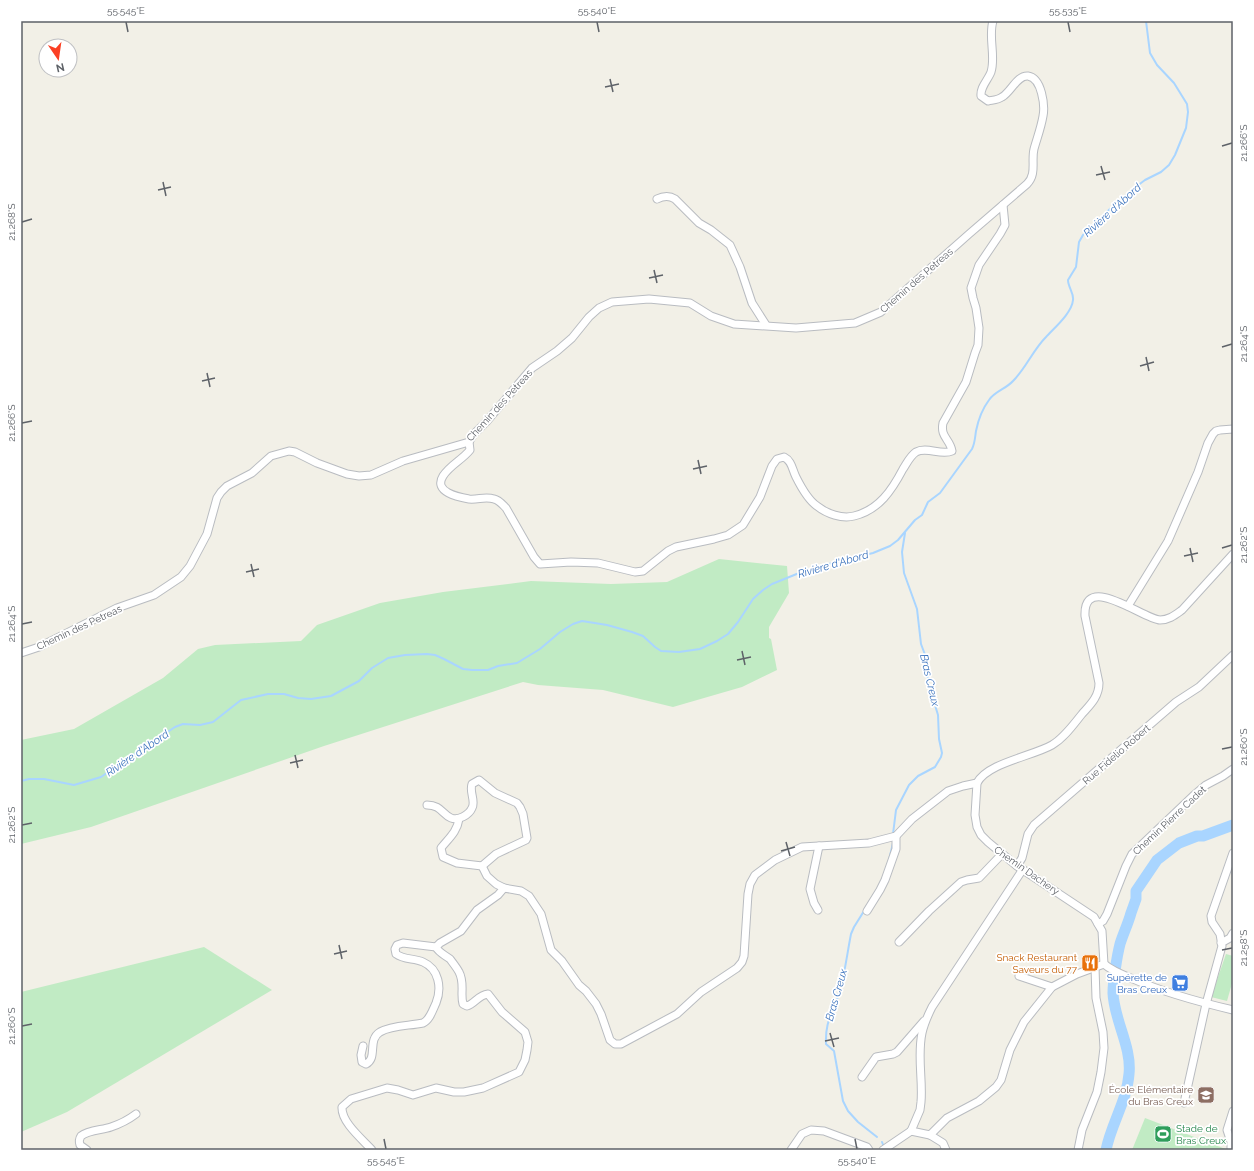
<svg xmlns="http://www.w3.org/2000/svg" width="1254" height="1171" font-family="Raleway,sans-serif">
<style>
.green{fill:#c1ebc4}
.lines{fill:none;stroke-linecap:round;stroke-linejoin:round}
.stream{stroke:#a9d5ff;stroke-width:2}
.river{stroke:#a9d5ff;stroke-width:11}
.street-casing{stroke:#b9bcc1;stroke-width:9}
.street{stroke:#fff;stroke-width:7}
.ticks{fill:none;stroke:#5e6268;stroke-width:1.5}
.labels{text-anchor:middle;stroke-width:3.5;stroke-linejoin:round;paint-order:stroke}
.street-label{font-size:10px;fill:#5e6268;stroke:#fff}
.food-label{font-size:10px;fill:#c56008;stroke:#fff;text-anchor:end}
.shop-label{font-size:10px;fill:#366cbe;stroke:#fff;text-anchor:end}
.education-label{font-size:10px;fill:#785e54;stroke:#fff;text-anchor:end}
.leisure-label{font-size:10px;fill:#27864d;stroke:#fff;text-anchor:start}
.water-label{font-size:11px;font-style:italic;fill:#3a72bd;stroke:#fff}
.neatline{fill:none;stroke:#5e6268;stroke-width:1.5}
.ticks-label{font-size:10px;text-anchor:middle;fill:#5e6268}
</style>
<rect width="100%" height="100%" fill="#f2f0e7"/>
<g class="green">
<path d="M719,559L787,566L789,593L769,627V638L771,639L777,670L742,687L673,707L603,690L538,685L523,682L324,746L91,827L21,844V740L74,729L163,678L198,649L215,645L301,641L317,625L380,603L443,592L531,581L611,584L667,582Z"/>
<path d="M204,947L272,990L67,1112L21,1132V992Z"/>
<path d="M1226,954L1233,956V980L1227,1001L1211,997Z"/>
<path d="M1145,1118L1228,1150H1132Z"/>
</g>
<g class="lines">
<g class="stream">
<path d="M21,781L29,779H44L74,785L101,777L175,727L183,724L200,725L213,722L241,700L268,694H284L298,698L311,699L331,696L359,681L372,668L388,658L405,655L427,654L435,655L444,659L463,669L472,670H488L498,666L517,663L540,649L560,632L573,624L582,621L607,625L632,632L643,636L655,647L661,651L679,652L700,649L717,641L728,634L738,622L753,599L763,590L772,584L809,569L873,553L890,546L898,540L915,520L922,515L928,502L940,493L972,449C975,443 975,437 976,431C978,421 983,408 989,400C995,391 1006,389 1013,381C1026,368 1033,350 1046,337C1054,328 1072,313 1073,300C1074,293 1068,287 1068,280L1076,267L1079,242L1083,235L1112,207L1137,186L1145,180L1161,172L1169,165L1175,155L1186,128L1188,112L1187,104L1174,83L1157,65L1150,53L1146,21"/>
<path d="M893,834L896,810L909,785L918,776L935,767L941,757L942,753L939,739L938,715L928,682L927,660L921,644L917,609L904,573L902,552L905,533"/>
<path d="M889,860L893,843"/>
<path d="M864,911L854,927L851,934C847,954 845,974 839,993C833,1014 825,1020 826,1044L834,1051L843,1101L848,1111L858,1122L877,1137"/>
<path d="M882,1142L884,1147"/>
</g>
<path class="river" d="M1106,1150C1111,1124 1127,1101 1129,1074C1132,1047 1114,1020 1113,993C1113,981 1117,956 1120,944C1123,934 1128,924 1131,913L1136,899V891L1157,860L1179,843L1197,836H1203L1233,825"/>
<defs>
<g id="street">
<path d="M657,199C663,196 669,195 675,199L699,223L711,230L730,245L740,267L752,303L766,325"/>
<path d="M469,442L470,450C462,460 450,465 443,476C433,492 458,497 469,499C478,500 485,496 494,499C499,500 502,504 506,508L534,557L540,564L571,562L598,563L635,572L643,571L668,551L676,547L714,539L728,535L743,525L760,497L772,466L777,459L784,457C792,461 792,469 796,477C801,487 808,500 817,506C827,514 842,519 854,516C879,510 892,490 903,469C907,463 910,456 916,452C927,446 941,456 952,451C950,439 940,437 943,423L966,382L975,353L978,345L979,328L976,308L973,298L971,288L979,265L1000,234L1005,225L1003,205"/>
<path d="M1128,606L1168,541L1198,472L1208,443L1213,434L1216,431L1220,430L1233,429"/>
<path d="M21,653L39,647L117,608L154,595L181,577L190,566L207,534L217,498L221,492L227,486L252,473L271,456L289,451L295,452L317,463L347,474L359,476L371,475L403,461L469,442L473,435L487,421L532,368L557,351L572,338L589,317L599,308L612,302L649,299L690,303L711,316L734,324L796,328L855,323L881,312L969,234L1027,184C1037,174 1031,161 1034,149C1037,138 1041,128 1043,116C1045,106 1042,78 1028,76C1017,75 1011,92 1002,97C998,100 993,100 988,101L981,96C980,87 988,80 991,72C996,56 988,37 993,21"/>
<path d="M427,805C441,805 442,814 451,818C458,821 469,815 472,808C476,801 469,792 472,784L479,780L495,793L517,803L520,807L523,814L527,838L526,840L496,854L482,866"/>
<path d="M459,819C457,832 449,838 441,848L443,857L457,863L482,866"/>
<path d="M482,866L487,876L496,884L504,888L521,891L529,896L541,914L551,950L562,961L579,985L586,991L596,1004L601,1014L610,1040L615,1044H621L677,1014L701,992L737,968L742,962L744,956L748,894L750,884L755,875L775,860L802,847L869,843L896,836L912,819L948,791L963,786L977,783"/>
<path d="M1017,866L1022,858L1028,834L1034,825L1176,702L1199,687L1233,655"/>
<path d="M818,910L814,903L810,889L819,846"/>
<path d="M867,911L880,890L885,880L896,849V836"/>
<path d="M1098,924L1103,921L1107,914L1126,866L1132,854L1193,796L1206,785L1223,776L1233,769"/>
<path d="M899,942L929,911L961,882L967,880L979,878L1002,854"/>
<path d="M1221,943L1230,938L1233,933"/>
<path d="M1104,964L1102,931L1094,917L1017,866L988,842L981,835L977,827L975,815L977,783C987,763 1033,756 1052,745C1064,738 1073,725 1082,714C1090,705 1099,697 1099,683L1085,616C1083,571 1143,619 1160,620C1169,620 1175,615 1182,610L1233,554"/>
<path d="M1104,964C1112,971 1123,975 1133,979C1165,993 1199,1002 1233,1010"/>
<path d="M1019,976L1052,987"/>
<path d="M363,1046L361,1055L362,1062L366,1064C378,1058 367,1040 380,1032C392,1025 409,1026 423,1023C430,1020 433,1009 436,1003C442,988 439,969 423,962C414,958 404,960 396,954L395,949L397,945L403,943L436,947"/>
<path d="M862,1077L876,1057L893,1054L897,1052L924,1021"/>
<path d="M1184,1103L1206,1004L1222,946L1220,934L1212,922L1211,916L1233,853"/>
<path d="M911,1131L920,1110L921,1102C923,1080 917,1056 922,1033C924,1024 928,1015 932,1007L1023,869"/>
<path d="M911,1131L930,1135L947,1118L979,1101L996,1087L1001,1080L1010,1050L1024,1022L1052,987L1077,974L1104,964"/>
<path d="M930,1135L943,1143L946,1150"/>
<path d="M87,1150L80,1145C79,1142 79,1139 81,1136C88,1130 103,1130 111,1127C120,1124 128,1120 136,1114"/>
<path d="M372,1150C362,1139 341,1122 342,1107L351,1099L387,1088L398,1090L413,1095L436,1088L454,1092H464L483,1088L519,1072L525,1060L527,1050L528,1042L525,1032L502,1012L488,994C478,995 475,1004 467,1006L463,1004C460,994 465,983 459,972C457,968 453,963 450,959C445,955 439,953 436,947L440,943L461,931L477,910L498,895L504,888"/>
<path d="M791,1150L802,1134L811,1130L824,1131L867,1147L869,1150"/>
<path d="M883,1150L911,1131"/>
<path d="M1078,1150L1082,1130L1097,1092L1101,1072L1104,1048L1103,1032L1096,998L1095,967"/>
<path d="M1231,1150V1142L1227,1130L1233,1111"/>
</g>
</defs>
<use href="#street" class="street-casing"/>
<use href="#street" class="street"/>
</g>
<path class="ticks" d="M126,22L128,32M597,22L599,32M1068,22L1070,32M610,79L613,92M605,87L619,84M1222,146L1232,143M1101,166L1105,180M1096,175L1110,172M163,182L166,196M158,190L171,187M22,222L32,219M654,270L657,283M649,278L663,275M1222,347L1232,344M1146,357L1149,371M1140,366L1154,362M207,373L210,387M202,381L215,378M22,423L32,421M698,460L701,474M693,469L707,466M1190,548L1193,562M1222,548L1232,545M1184,556L1198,553M251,564L254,577M246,572L259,569M22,624L32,622M742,651L745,665M737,660L751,657M1222,749L1232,747M295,755L298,768M290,763L303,760M22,825L32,823M786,842L790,856M781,851L795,847M339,945L342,959M1222,950L1232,948M334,954L347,951M22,1026L32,1024M830,1033L834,1047M825,1041L839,1038M384,1139L386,1149M855,1139L857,1149"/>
<defs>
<symbol id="restaurant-square" viewBox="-11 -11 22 22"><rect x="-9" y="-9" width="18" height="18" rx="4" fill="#e8710a" stroke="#fff"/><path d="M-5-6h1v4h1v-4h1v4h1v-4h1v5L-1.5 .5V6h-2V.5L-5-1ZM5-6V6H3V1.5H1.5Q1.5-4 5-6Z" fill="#fff"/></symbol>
<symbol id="supermarket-square" viewBox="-11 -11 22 22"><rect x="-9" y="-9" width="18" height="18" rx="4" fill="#3f7fe0" stroke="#fff"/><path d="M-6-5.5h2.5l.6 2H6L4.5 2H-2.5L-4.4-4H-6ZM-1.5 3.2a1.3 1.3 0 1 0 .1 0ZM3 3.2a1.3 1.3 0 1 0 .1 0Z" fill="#fff"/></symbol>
<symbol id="school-square" viewBox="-11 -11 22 22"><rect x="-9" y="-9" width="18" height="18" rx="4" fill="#8d6e63" stroke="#fff"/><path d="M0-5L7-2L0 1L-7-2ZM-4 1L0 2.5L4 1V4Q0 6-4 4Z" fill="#fff"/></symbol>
<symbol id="stadium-square" viewBox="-11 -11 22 22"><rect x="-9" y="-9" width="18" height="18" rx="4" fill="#2e9e5b" stroke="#fff"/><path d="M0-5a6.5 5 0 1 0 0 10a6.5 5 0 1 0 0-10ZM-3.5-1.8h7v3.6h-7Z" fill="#fff"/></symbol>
</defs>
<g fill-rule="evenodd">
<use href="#restaurant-square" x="1080" y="953" width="20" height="20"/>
<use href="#supermarket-square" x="1170" y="973" width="20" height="20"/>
<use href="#school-square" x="1196" y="1085" width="20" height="20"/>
<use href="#stadium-square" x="1153" y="1124" width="20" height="20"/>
</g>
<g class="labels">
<g class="street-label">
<text transform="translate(916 280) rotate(-41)" y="4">Chemin des Petreas</text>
<text transform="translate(499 405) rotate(-48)" y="4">Chemin des Petreas</text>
<text transform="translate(79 627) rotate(-25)" y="4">Chemin des Petreas</text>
<text transform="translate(1116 754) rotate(-41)" y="4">Rue Fidelio Robert</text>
<text transform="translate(1169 820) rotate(-43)" y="4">Chemin Pierre Cadet</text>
<text transform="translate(1027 870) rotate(35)" y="4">Chemin Dachery</text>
</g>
<g class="food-label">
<text x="1077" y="961">Snack Restaurant<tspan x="1077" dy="12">Saveurs du 77</tspan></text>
</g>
<g class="shop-label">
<text x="1167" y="981">Supérette de<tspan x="1167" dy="12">Bras Creux</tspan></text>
</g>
<g class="education-label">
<text x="1193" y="1093">École Elémentaire<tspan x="1193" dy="12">du Bras Creux</tspan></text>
</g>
<g class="leisure-label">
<text x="1176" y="1132">Stade de<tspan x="1176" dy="12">Bras Creux</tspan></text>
</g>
<g class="water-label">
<text transform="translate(1112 210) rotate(-42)" y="4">Rivière d'Abord</text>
<text transform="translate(833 564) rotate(-16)" y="4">Rivière d'Abord</text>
<text transform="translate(930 680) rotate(77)" y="4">Bras Creux</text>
<text transform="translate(137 753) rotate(-34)" y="4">Rivière d'Abord</text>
<text transform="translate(836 995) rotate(-74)" y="4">Bras Creux</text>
</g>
</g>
<rect width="1254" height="1171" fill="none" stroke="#ffffff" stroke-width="44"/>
<g transform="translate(58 58) rotate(167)"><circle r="19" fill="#ffffff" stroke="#bfc0c3"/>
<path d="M0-3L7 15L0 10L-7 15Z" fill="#fb4024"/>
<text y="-6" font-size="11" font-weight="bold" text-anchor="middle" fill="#5e6268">N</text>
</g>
<rect x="22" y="22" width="1210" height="1127" class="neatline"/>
<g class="ticks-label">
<text x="126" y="14">55.545°E</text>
<text x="597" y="14">55.540°E</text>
<text x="1068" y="14">55.535°E</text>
<text transform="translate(1243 143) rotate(-90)" y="4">21.266°S</text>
<text transform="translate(11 222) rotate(-90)" y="4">21.268°S</text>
<text transform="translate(1243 344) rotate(-90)" y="4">21.264°S</text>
<text transform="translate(11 423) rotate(-90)" y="4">21.266°S</text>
<text transform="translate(1243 545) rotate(-90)" y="4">21.262°S</text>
<text transform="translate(11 624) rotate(-90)" y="4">21.264°S</text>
<text transform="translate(1243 747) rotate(-90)" y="4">21.260°S</text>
<text transform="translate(11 825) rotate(-90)" y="4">21.262°S</text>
<text transform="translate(1243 948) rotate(-90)" y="4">21.258°S</text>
<text transform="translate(11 1026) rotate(-90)" y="4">21.260°S</text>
<text x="386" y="1164">55.545°E</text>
<text x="857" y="1164">55.540°E</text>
</g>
</svg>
